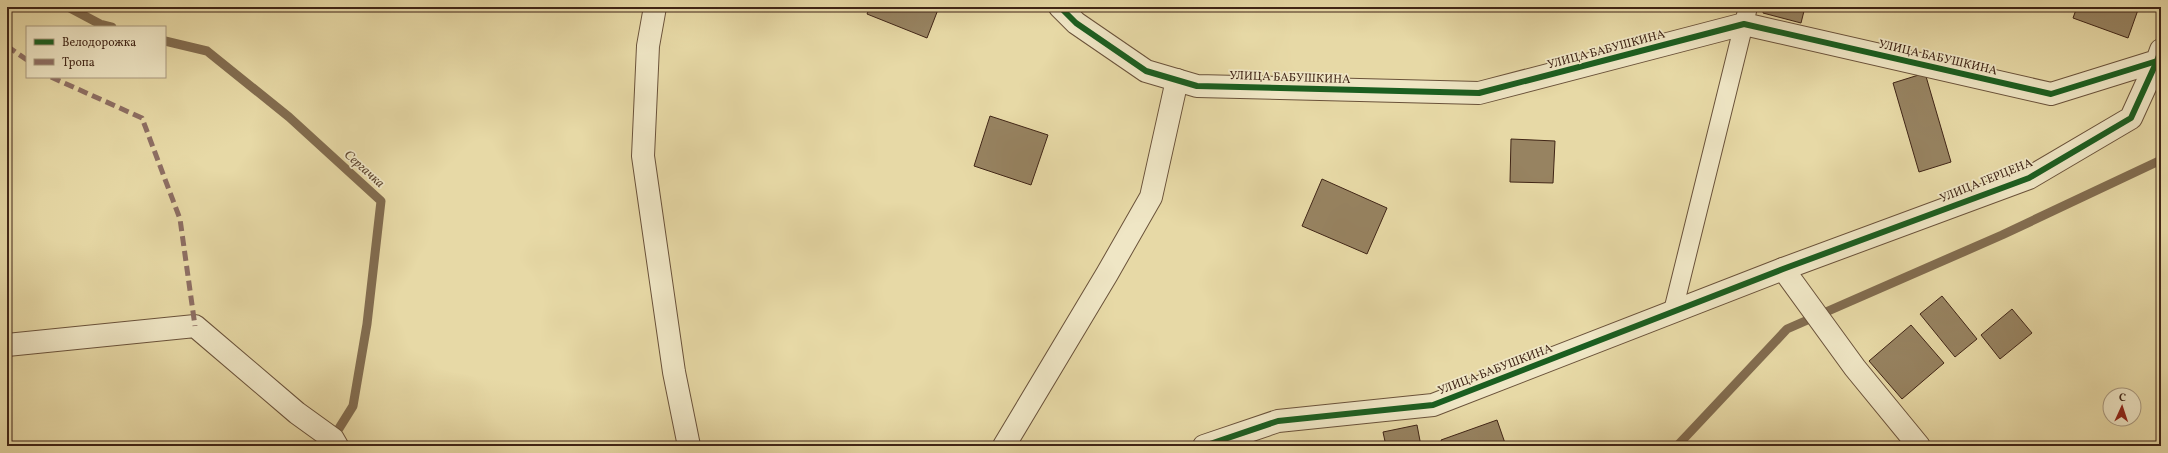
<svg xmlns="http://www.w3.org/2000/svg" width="2168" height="453" font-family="Vollkorn,serif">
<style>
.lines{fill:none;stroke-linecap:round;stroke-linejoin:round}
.stream{stroke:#826c4f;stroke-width:9}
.building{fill:#978361;stroke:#402516}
.service-casing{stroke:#6a523a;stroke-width:20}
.minor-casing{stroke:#6a523a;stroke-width:24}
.service{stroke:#efe6c5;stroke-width:18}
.minor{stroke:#efe6c5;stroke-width:22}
.quiet{stroke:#8d6e63;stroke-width:5;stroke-dasharray:10 5;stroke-linecap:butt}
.cycleway-casing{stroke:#efe6c5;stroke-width:8}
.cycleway{stroke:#1b5e20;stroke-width:6}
.labels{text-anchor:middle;stroke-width:3.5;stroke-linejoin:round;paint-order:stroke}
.street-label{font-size:12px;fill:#402516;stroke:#efe6c5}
.water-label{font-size:13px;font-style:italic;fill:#614932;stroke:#efe6c5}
</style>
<rect width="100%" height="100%" fill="#e7d9a6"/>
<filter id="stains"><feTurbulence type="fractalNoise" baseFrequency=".005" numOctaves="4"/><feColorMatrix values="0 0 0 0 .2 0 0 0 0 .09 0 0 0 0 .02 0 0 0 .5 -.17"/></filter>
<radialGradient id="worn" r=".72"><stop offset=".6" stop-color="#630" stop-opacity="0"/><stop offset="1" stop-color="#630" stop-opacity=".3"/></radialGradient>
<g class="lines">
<g class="stream">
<path d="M68,7L100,24L112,27"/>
<path d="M165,41L207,51L289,117L381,201L367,324L353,406L333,438"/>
<path d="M1677,446L1787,329L2002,235L2161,160"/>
</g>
</g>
<g class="building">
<path d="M870,7H939L927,38L867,14Z"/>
<path d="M1764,7H1805L1801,23L1763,13Z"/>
<path d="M2077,7H2139L2128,38L2073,18Z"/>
<path d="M1925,73L1951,162L1919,172L1893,83Z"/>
<path d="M990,116L1048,135L1031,185L974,166Z"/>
<path d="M1511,139L1555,141L1553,183L1510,182Z"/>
<path d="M1322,179L1387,208L1367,254L1302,226Z"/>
<path d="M1942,296L1977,339L1955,357L1920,314Z"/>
<path d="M2012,309L2032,333L2000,359L1981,335Z"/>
<path d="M1911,325L1944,363L1902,399L1869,361Z"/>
<path d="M1497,420L1506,446H1443L1441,440Z"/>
<path d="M1417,425L1421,446H1386L1383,432Z"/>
</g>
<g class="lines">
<defs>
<path id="service" d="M1673,311L1748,7"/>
<g id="minor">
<path d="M655,7L648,46L643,156L674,372L689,446"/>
<path d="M1060,7L1076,23L1146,71L1197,86L1479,93L1744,24L2051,94L2157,61L2161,50"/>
<path d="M1783,269L1855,368L1919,446"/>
<path d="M7,345L195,326L297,413L333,439L337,446"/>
<path d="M1004,446L1107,274L1151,197L1177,80"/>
<path d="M1204,446L1278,421L1433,405L1783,269L2029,178L2131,118L2157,61"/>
</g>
</defs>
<use href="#service" class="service-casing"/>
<use href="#minor" class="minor-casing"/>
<use href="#service" class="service"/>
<use href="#minor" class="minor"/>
<g class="quiet">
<path d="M7,46L27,60"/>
<path d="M51,77L142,118L180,219L195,326"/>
</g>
<defs>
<g id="cycleway">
<path d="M1060,7L1076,23L1146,71L1197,86L1479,93L1744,24L2051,94L2157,61L2161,50"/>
<path d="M1204,446L1278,421L1433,405L1783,269L2029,178L2131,118L2157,61"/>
</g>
</defs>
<use href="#cycleway" class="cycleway-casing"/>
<use href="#cycleway" class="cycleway"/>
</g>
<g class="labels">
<g class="street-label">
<text transform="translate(1606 49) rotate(-15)" y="4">УЛИЦА БАБУШКИНА</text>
<text transform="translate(1938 57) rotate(13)" y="4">УЛИЦА БАБУШКИНА</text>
<text transform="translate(1290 77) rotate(2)" y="4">УЛИЦА БАБУШКИНА</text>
<text transform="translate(1986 180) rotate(-22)" y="4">УЛИЦА ГЕРЦЕНА</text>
<text transform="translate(1495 369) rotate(-21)" y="4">УЛИЦА БАБУШКИНА</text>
</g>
<g class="water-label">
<text transform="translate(365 168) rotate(42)" y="5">Сергачка</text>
</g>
</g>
<rect width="2168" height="453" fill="none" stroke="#e7d9a6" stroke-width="24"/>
<rect x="8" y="8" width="2152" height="437" fill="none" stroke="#402516" stroke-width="2"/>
<rect x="12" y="12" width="2144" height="429" fill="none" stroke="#402516"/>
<rect x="26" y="26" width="140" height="52" fill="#efe6c5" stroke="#a9997f"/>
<rect x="34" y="39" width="20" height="6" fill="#1b5e20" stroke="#a9997f"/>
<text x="62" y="46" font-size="12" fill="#402516">Велодорожка</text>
<rect x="34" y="59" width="20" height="6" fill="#8d6e63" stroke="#a9997f"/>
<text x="62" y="66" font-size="12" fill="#402516">Тропа</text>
<g transform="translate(2122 407) rotate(3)"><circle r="19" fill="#efe6c5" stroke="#a9997f"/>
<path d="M0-3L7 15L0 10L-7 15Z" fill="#8f2418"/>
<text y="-6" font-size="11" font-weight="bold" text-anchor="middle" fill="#402516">С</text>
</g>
<rect width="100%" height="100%" filter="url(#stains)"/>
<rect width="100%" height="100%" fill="url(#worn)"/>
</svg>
